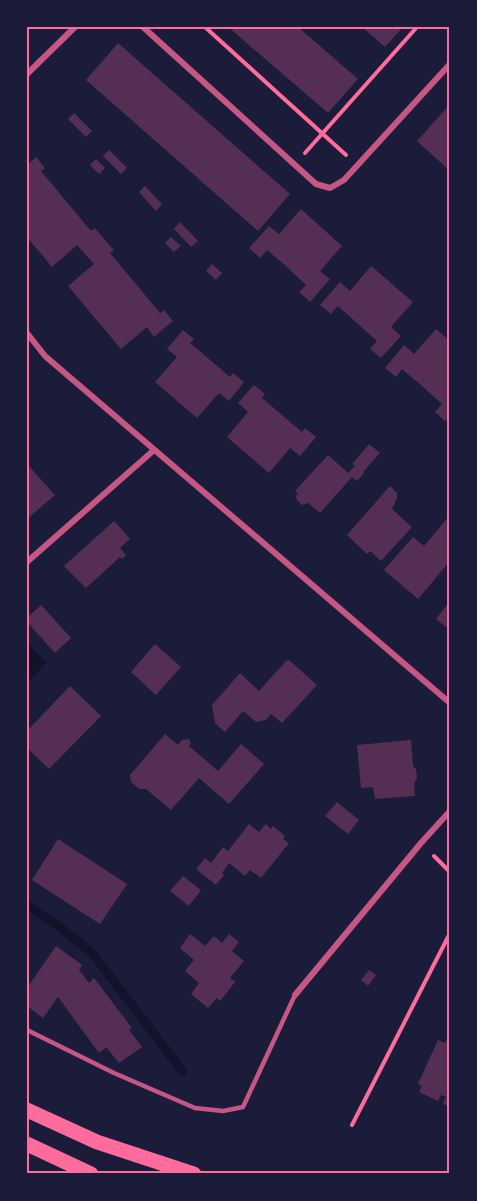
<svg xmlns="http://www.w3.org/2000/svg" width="477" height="1201" font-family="'Sofia Sans Condensed',sans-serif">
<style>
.water{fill:#12122b}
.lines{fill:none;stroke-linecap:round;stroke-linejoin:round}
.stream{stroke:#12122b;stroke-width:9}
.building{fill:#542f53}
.path{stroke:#ff6b9d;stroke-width:4}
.service{stroke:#c65784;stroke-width:4.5}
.minor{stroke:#c65784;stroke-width:6}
.primary{stroke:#ff6b9d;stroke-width:15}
.neatline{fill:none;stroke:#ff6b9d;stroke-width:2}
</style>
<rect width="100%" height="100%" fill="#1b1b3a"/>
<path class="water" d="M27,642L46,663L27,683Z"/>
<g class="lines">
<path class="stream" d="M27,905L61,928L93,954L183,1072"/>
</g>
<g class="building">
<path d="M228,27H298L358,79L328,113Z"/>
<path d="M362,27H403L385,47Z"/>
<path d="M118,43L290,194L258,231L86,80Z"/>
<path d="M450,104V171L417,141Z"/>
<path d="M74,113L92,131L86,137L68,119Z"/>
<path d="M109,150L127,168L121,174L103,156Z"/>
<path d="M36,157L45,168L41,171L91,231L95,228L104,239L114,250L110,253L160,313L164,310L173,321L154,337L147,327L121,349L68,286L94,264L86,255L77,245L52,267L27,237V165Z"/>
<path d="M96,159L105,168L99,174L90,165Z"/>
<path d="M145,186L162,204L156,211L139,192Z"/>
<path d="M301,209L342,246L320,271L330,279L310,302L299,292L306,285L287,267L267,250L260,258L249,248L269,226L279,234Z"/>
<path d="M180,222L198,241L191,247L174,229Z"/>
<path d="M171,237L181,246L174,252L165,243Z"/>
<path d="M212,264L222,273L216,280L206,271Z"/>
<path d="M371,266L413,302L391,327L401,336L381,358L370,349L377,341L338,306L331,314L320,305L340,282L350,291Z"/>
<path d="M436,329L450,341V416L445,421L435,412L442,404L422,386L402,369L396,377L385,368L404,345L414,354Z"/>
<path d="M183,330L194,339L190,343L230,377L233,373L244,382L229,401L219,393L197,418L155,382L177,357L167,349Z"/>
<path d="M254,385L265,394L262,398L302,432L305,428L316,437L300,456L290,448L269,473L227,437L248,412L238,403Z"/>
<path d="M369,444L380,453L363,472L364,473L357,481L352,477L320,513L308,503L302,505L297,500L296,496L298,494L295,491L328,455L348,473L355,466L352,464Z"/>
<path d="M27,464L55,495L27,519Z"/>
<path d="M390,486L397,493V498L392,509L412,527L381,561L370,551L367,554L347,535Z"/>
<path d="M450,515V561L418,599L384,570L413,537L424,546Z"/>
<path d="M114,521L130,539L120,548L126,555L122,559L120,557L86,588L64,566Z"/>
<path d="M450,601V630L436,619Z"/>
<path d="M41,605L71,638L55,653L27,622V618Z"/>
<path d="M155,644L181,667L156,695L131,672Z"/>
<path d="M289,660L317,685L282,723L271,714L266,720L256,722L243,711L225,732L215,723L212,705L240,673L259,691L286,661Z"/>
<path d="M70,686L101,716L49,769L27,748V731Z"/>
<path d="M165,734L178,745L182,740L189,739L191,743L189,746L218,771L241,744L264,764L229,804L199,778L171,810L146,789H139L131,782L130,775Z"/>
<path d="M411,740L413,766L416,769L417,778L414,784L415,796L375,799L373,787L361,788L357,745Z"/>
<path d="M337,802L359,820L348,834L325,816Z"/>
<path d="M249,824L259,832L266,824L271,829L273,826L285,836L283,839L289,843L261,878L250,870L245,876L229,863L222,873L224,875L216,885L196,869L205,858L211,863L223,847L228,851Z"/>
<path d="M58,839L127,884L100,924L32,880Z"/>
<path d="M183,876L201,890L189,906L170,891Z"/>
<path d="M190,934L205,946L214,936L222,943L229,934L239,942L232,951L244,961L230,978L235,982L220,1001L217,998L208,1008L191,994L199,983L185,971L194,960L180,948Z"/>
<path d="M56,946L82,965L79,970L89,983L94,978L132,1028L129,1030L142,1047L119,1063L106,1047L99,1053L58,997L43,1018L27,1006V988Z"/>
<path d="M369,970L376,975L368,986L361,980Z"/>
<path d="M450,1031V1107L443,1104L446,1097L441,1095L438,1101L419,1092L422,1086L418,1084L438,1040L445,1043Z"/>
</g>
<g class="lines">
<g class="path">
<path d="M205,27L346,155"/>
<path d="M305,153L417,27"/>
<path d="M434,856L450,872"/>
<path d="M352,1125L450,933"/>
</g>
<path class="service" d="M27,1030L114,1073L195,1108L223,1111L243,1107L295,995"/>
<g class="minor">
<path d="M143,27L316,184L330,188L344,180L450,64"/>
<path d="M27,74L75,27"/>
<path d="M27,333L45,356L450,703"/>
<path d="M27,562L154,450"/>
<path d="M295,995L421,843L450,811"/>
</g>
<g class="primary">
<path d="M27,1110L97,1142L194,1174"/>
<path d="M27,1144L91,1174"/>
</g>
</g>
<rect width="477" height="1201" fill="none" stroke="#1b1b3a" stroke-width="57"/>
<rect x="28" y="28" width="420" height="1144" class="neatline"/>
</svg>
